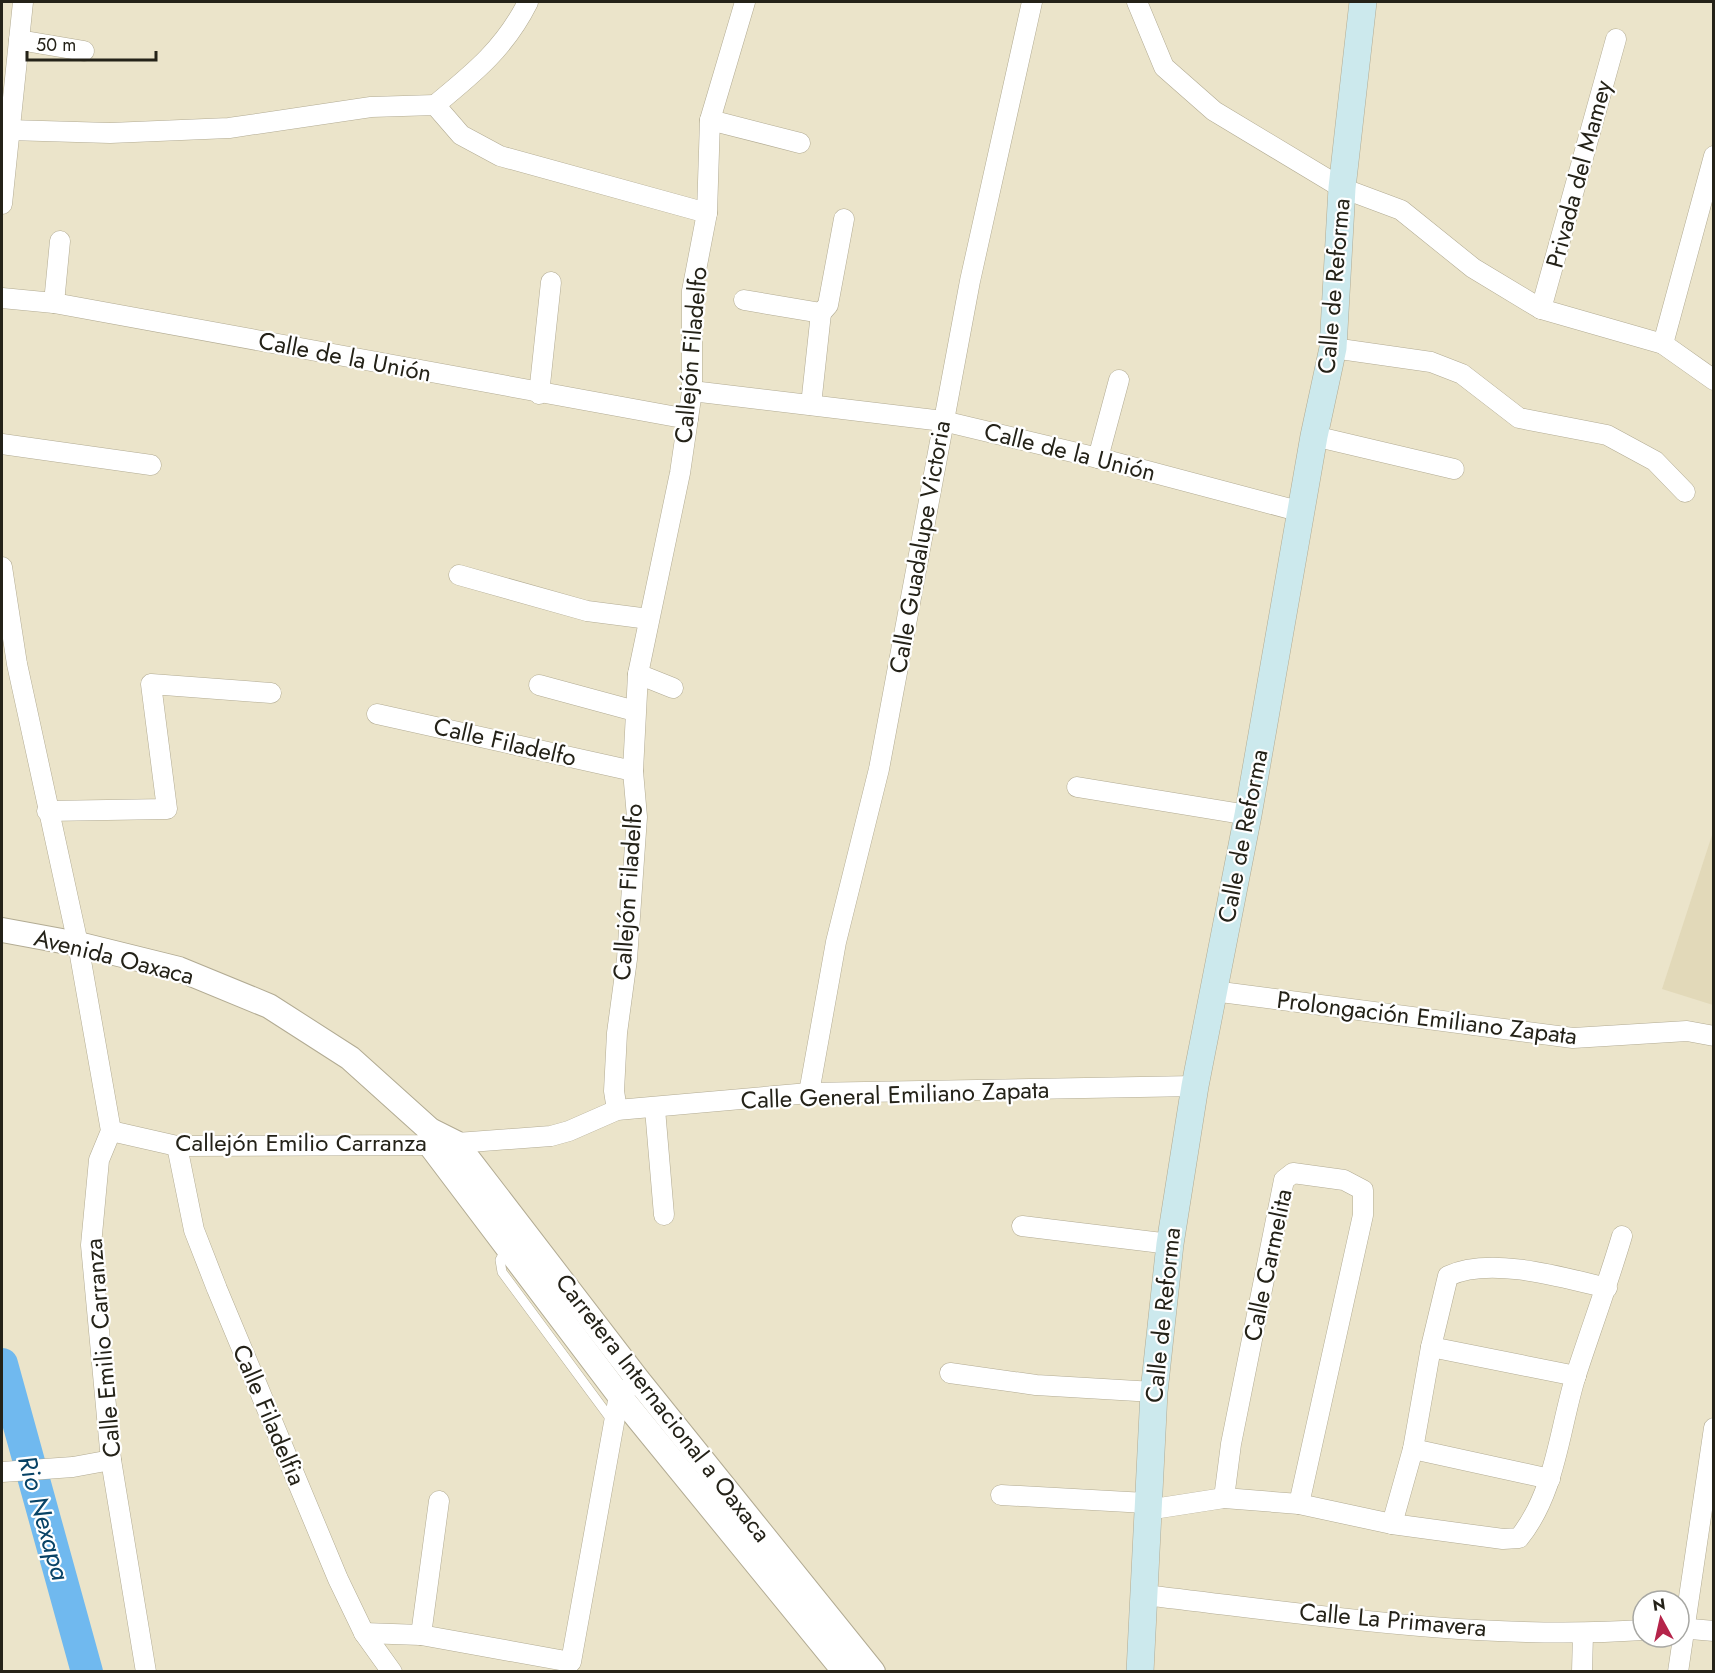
<svg xmlns="http://www.w3.org/2000/svg" width="1715" height="1673" font-family="Jost,sans-serif">
<style>
.built{fill:#e2d9b9}
.lines{fill:none;stroke-linecap:round;stroke-linejoin:round}
.river{stroke:#70b9ef;stroke-width:32}
.service-casing{stroke:#b2ab93;stroke-width:10}
.minor-casing{stroke:#b2ab93;stroke-width:21}
.tertiary-casing{stroke:#b2ab93;stroke-width:26}
.secondary-casing{stroke:#b2ab93;stroke-width:28}
.service{stroke:#fff;stroke-width:9}
.minor{stroke:#fff;stroke-width:20}
.tertiary{stroke:#fff;stroke-width:24}
.secondary{stroke:#cce9ed;stroke-width:27}
.labels{text-anchor:middle;stroke-width:4.5;stroke-linejoin:round;paint-order:stroke}
.street-label{font-size:24px;fill:#242218;stroke:#fff}
.water-label{font-size:26px;font-style:italic;fill:#084366;stroke:#fff}
</style>
<rect width="100%" height="100%" fill="#ebe4ca"/>
<path class="built" d="M1713,832V1005L1662,989Z"/>
<g class="lines">
<path class="river" d="M2,1364L87,1672"/>
<defs>
<path id="service" d="M506,1249L500,1260L502,1272L613,1422"/>
<g id="minor">
<path d="M1137,2L1164,67L1214,111L1342,188L1401,210L1473,268L1541,309L1663,344L1714,380"/>
<path d="M19,40L84,51"/>
<path d="M435,105C474,73 505,48 528,2"/>
<path d="M710,120L800,143"/>
<path d="M9,130L110,133L229,128L371,107L435,105L461,135L500,156L707,213"/>
<path d="M2,204L23,2"/>
<path d="M2,298L54,303L688,419"/>
<path d="M744,300L821,313L811,405"/>
<path d="M54,303L60,241"/>
<path d="M1541,309L1616,39"/>
<path d="M821,313L828,305L844,219"/>
<path d="M1663,344L1714,156"/>
<path d="M1333,348L1431,362L1462,374L1519,418L1607,435L1655,461L1685,492"/>
<path d="M692,391L943,421L1098,458L1302,512"/>
<path d="M539,394L551,282"/>
<path d="M1314,436L1454,469"/>
<path d="M2,444L151,465"/>
<path d="M1098,458L1119,380"/>
<path d="M2,567L17,664L78,944L111,1131L99,1160L91,1245L111,1460L146,1672"/>
<path d="M459,575L587,611L649,619"/>
<path d="M638,674L673,688"/>
<path d="M539,685L635,711"/>
<path d="M377,714L633,771"/>
<path d="M1077,787L1248,815"/>
<path d="M47,811L167,809L151,684L271,693"/>
<path d="M1213,991L1573,1038L1687,1031L1714,1036"/>
<path d="M809,1093L836,942L879,769L970,281L1032,2"/>
<path d="M655,1109L664,1215"/>
<path d="M617,1110L614,1091L617,1033L627,959L637,817L633,771L638,674L680,473L692,391V291L707,213L710,120L745,2"/>
<path d="M111,1131L177,1146L430,1145L551,1136L569,1131L617,1110L809,1093L1195,1086"/>
<path d="M177,1146L194,1230L217,1289L338,1579L364,1633L392,1672"/>
<path d="M1022,1226L1170,1244"/>
<path d="M1431,1347L1576,1376"/>
<path d="M950,1373L1036,1385L1154,1392"/>
<path d="M1413,1449L1550,1479"/>
<path d="M2,1472L73,1467L111,1460"/>
<path d="M1001,1495L1146,1503"/>
<path d="M1224,1498L1231,1444L1281,1195L1284,1180L1293,1173L1344,1180L1363,1190V1215L1299,1504"/>
<path d="M1147,1510L1224,1498L1299,1504L1392,1524L1503,1539L1519,1538C1556,1492 1559,1430 1576,1375C1591,1329 1608,1283 1622,1236"/>
<path d="M1392,1524L1413,1449L1431,1347L1448,1276C1490,1256 1562,1277 1607,1288"/>
<path d="M1144,1595C1309,1614 1477,1641 1643,1630"/>
<path d="M1679,1628L1714,1631"/>
<path d="M364,1633L421,1635L571,1662L619,1395L627,1389"/>
<path d="M421,1635L439,1501"/>
<path d="M1582,1672L1583,1634"/>
<path d="M1678,1672L1714,1428"/>
</g>
<g id="tertiary">
<path d="M2,930L78,944L179,969L269,1006L350,1058L430,1130L456,1143L638,1380L873,1672"/>
<path d="M430,1130V1145L619,1395L845,1672"/>
</g>
<path id="secondary" d="M1140,1672L1154,1392L1170,1244L1195,1086L1248,815L1314,436L1333,348L1342,188L1363,2"/>
</defs>
<use href="#service" class="service-casing"/>
<use href="#minor" class="minor-casing"/>
<use href="#tertiary" class="tertiary-casing"/>
<use href="#secondary" class="secondary-casing"/>
<use href="#service" class="service"/>
<use href="#minor" class="minor"/>
<use href="#tertiary" class="tertiary"/>
<use href="#secondary" class="secondary"/>
</g>
<g class="labels">
<g class="street-label">
<text transform="translate(1579 174) rotate(-75)" y="8">Privada del Mamey</text>
<text transform="translate(1334 286) rotate(-85)" y="8">Calle de Reforma</text>
<text transform="translate(691 355) rotate(-85)" y="8">Callejón Filadelfo</text>
<text transform="translate(345 357) rotate(11)" y="8">Calle de la Unión</text>
<text transform="translate(1070 452) rotate(14)" y="8">Calle de la Unión</text>
<text transform="translate(920 547) rotate(-80)" y="8">Calle Guadalupe Victoria</text>
<text transform="translate(505 742) rotate(13)" y="8">Calle Filadelfo</text>
<text transform="translate(1243 836) rotate(-79)" y="8">Calle de Reforma</text>
<text transform="translate(628 892) rotate(-86)" y="8">Callejón Filadelfo</text>
<text transform="translate(114 957) rotate(14)" y="8">Avenida Oaxaca</text>
<text transform="translate(1427 1018) rotate(7)" y="8">Prolongación Emiliano Zapata</text>
<text transform="translate(895 1095) rotate(-2)" y="8">Calle General Emiliano Zapata</text>
<text x="301" y="1151">Callejón Emilio Carranza</text>
<text transform="translate(1268 1265) rotate(-78)" y="8">Calle Carmelita</text>
<text transform="translate(1163 1315) rotate(-84)" y="8">Calle de Reforma</text>
<text transform="translate(103 1348) rotate(-95)" y="8">Calle Emilio Carranza</text>
<text transform="translate(663 1408) rotate(52)" y="8">Carretera Internacional a Oaxaca</text>
<text transform="translate(269 1415) rotate(67)" y="8">Calle Filadelfia</text>
<text transform="translate(1393 1620) rotate(5)" y="8">Calle La Primavera</text>
</g>
<g class="water-label">
<text transform="translate(44 1518) rotate(74)" y="9">Rio Nexapa</text>
</g>
</g>
<rect width="1715" height="1673" fill="none" stroke="#242218" stroke-width="6"/>
<g transform="translate(1661 1619) rotate(352)"><circle r="28" fill="#ffffff" stroke="#a7a7a3" stroke-width="1.5"/>
<path d="M0-4.5L10 22L0 15L-10 22Z" fill="#b5244a"/>
<text y="-9" font-size="16" font-weight="bold" text-anchor="middle" fill="#242218">N</text>
</g>
<path d="M27 51v9h129v-9" fill="none" stroke="#242218" stroke-width="3"/>
<text x="36" y="51" font-size="18" fill="#242218" stroke="#ffffff" stroke-width="4.5" paint-order="stroke">50 m</text>
</svg>
